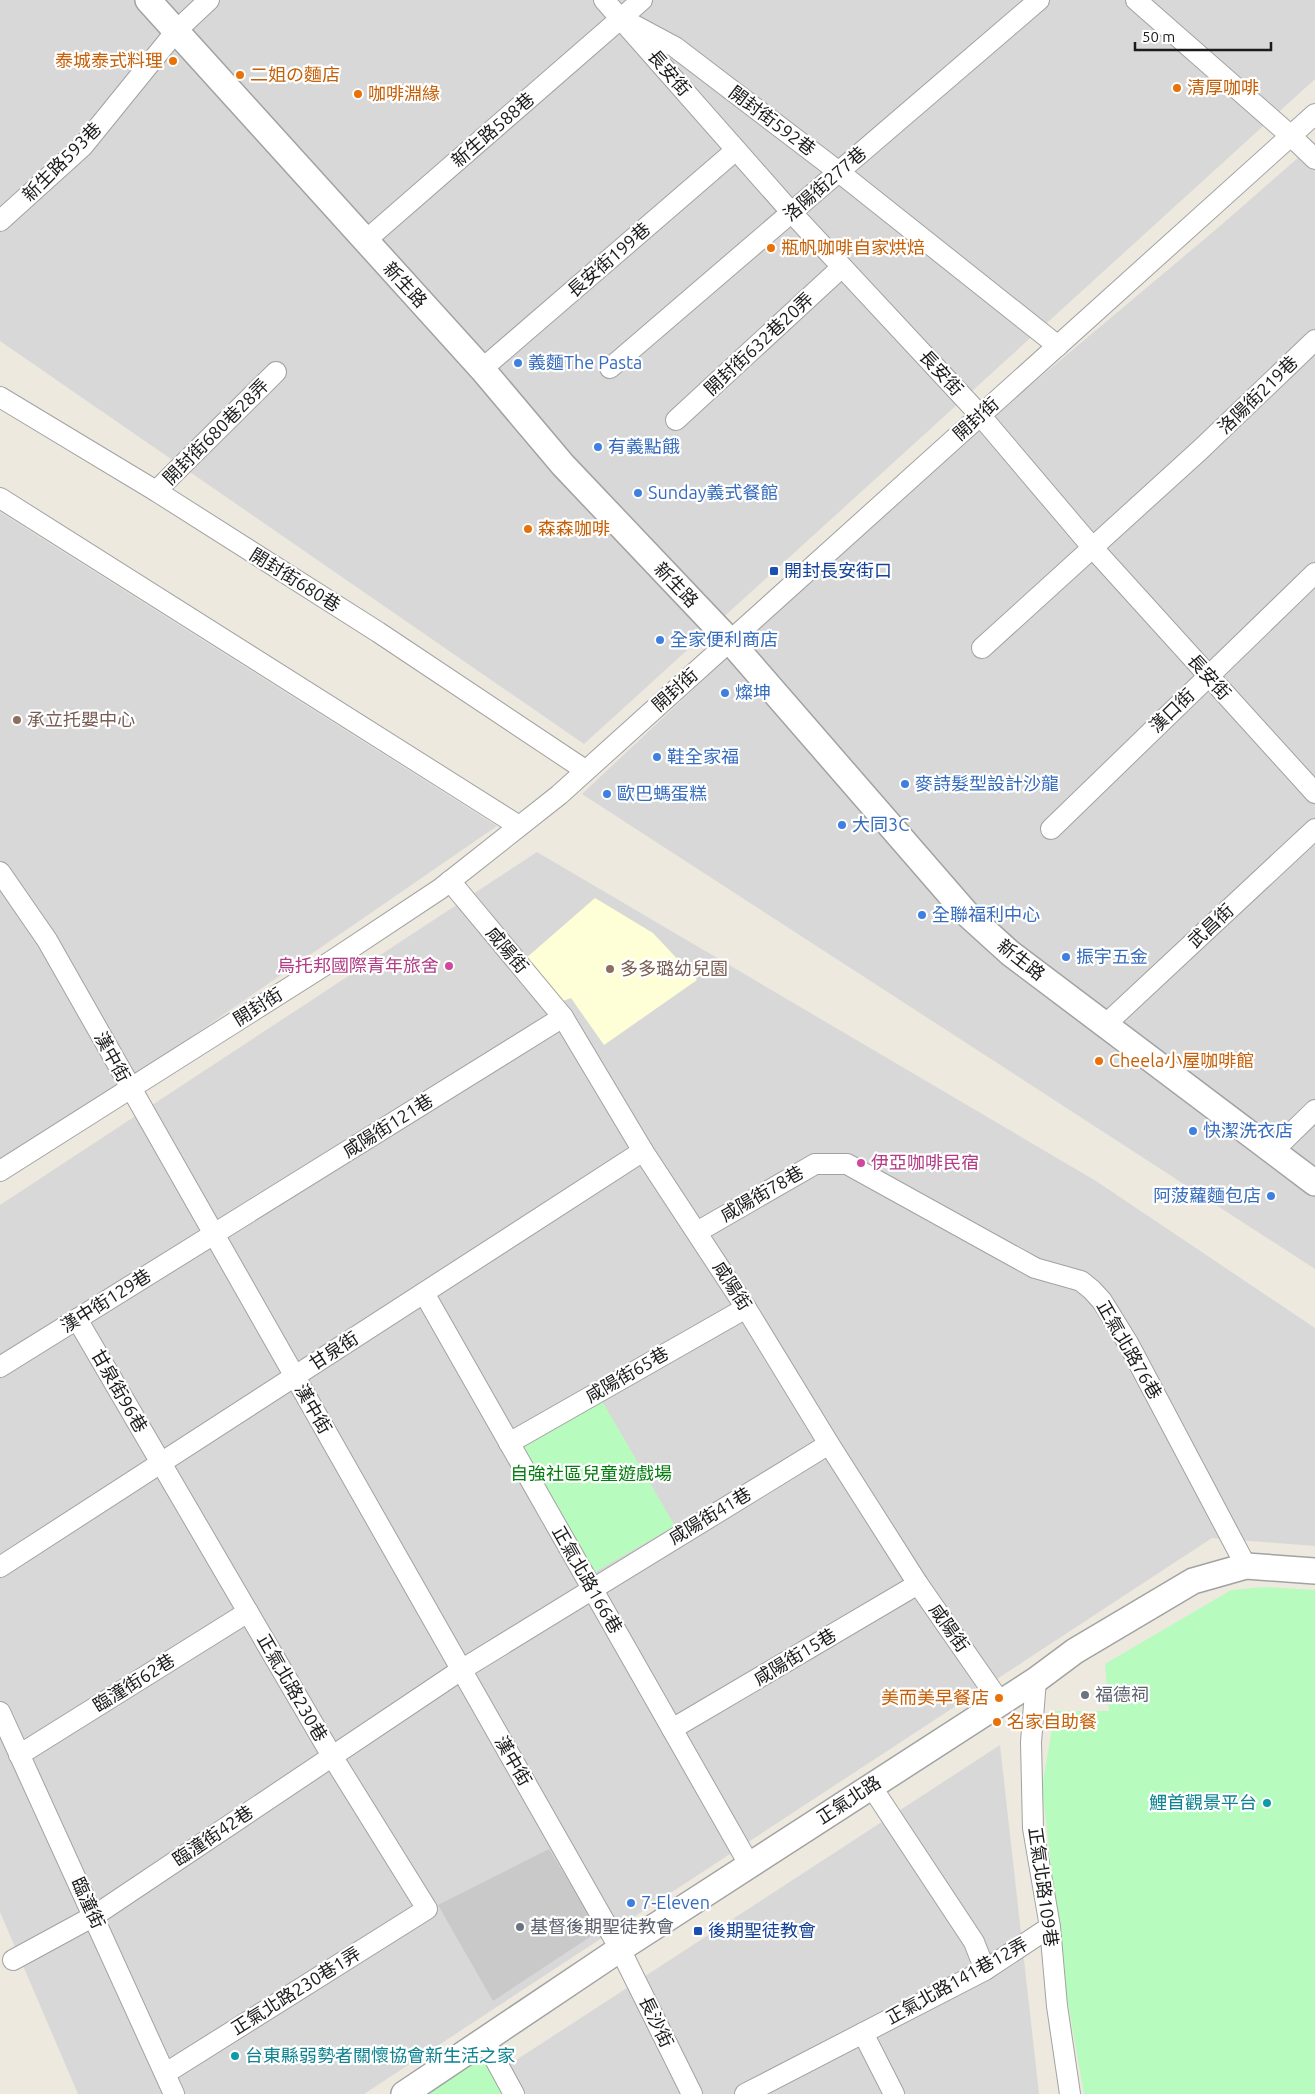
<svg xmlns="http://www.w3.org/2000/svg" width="1315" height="2094" font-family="Ubuntu,'Noto Sans TC','Noto Sans JP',sans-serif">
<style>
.residential{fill:#d9d8d8}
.education{fill:#feffd7}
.religious{fill:#c9c9c9}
.park{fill:#b7fcbe}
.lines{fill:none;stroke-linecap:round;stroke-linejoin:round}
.minor-casing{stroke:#a2a2a2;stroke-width:22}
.tertiary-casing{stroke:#a2a2a2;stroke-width:28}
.minor{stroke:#fff;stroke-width:20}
.tertiary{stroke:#fff;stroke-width:25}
.food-dot{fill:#e8710a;stroke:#fff;stroke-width:2}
.shop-dot{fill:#3f7fe0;stroke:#fff;stroke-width:2}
.transit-dot{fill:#1a4fb4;stroke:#fff;stroke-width:2}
.education-dot{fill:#8d6e63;stroke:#fff;stroke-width:2}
.hotel-dot{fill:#d1479c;stroke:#fff;stroke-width:2}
.worship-dot{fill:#6b7280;stroke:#fff;stroke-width:2}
.culture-dot{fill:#0f9aa8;stroke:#fff;stroke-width:2}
.labels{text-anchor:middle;stroke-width:4.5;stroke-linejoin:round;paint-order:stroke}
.food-label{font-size:18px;fill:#c56008;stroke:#fff;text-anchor:start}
.street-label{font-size:18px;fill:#1b1b1b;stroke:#fff}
.shop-label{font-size:18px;fill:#366cbe;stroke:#fff;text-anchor:start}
.transit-label{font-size:18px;fill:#164399;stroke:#fff;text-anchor:start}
.education-label{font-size:18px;fill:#785e54;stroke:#fff;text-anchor:start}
.hotel-label{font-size:18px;fill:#b23c85;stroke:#fff;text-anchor:end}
.park-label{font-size:18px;fill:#047d10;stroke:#fff}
.worship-label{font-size:18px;fill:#5b616d;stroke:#fff;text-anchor:start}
.culture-label{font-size:18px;fill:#0d838f;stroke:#fff;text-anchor:end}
</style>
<rect width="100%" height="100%" fill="#ede9df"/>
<g class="residential">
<path d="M0,0H1315V79L584,744L0,341Z"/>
<path d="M1315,143V1269L582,794L901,494L1220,226Z"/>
<path d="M0,512L497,826L104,1097L0,1158Z"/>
<path d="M537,852L1096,1181L1315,1328V1546L1212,1538L364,2094H78L0,1912V1205Z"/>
<path d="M1000,1745L1039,2094H464Z"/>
</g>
<path class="education" d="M595,898L653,933L697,980L604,1045L571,998L560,1002L525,959Z"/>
<path class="religious" d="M549,1849L590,1916V1937L493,2001L438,1905Z"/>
<g class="park">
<path d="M602,1401L675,1526L595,1572L522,1448Z"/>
<path d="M1265,1587L1315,1590V2094H1084L1065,1987L1042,1787L1055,1711H1109L1105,1664L1231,1590Z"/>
<path d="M485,2057L508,2094H422Z"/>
</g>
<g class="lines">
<defs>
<g id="minor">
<path d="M604,0L792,213L980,415L1092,547L1315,793"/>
<path d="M1136,0L1291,136L1315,159"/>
<path d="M632,24L675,47L839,172L1058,346"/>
<path d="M0,221L83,146L177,30L209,0"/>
<path d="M365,241L642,0"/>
<path d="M610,368L1039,0"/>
<path d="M482,369L736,150"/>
<path d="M0,397L156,491L378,632L585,770"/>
<path d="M676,420L842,267"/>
<path d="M156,491L276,372"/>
<path d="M0,498L519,826"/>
<path d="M982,648L1200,450L1315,340"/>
<path d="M1051,829L1315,573"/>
<path d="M0,872L47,940L620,1949L692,2094"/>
<path d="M450,881L563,1017L643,1151L746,1308L829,1444L918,1584L1000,1702"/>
<path d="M1106,1024L1315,829"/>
<path d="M1272,1152L1315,1110"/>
<path d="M0,1171L333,960L440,889L559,795L1315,114"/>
<path d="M697,1232L815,1164H847L1035,1268L1081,1281L1092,1290L1102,1301L1128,1343L1246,1566"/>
<path d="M424,1293L750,1866"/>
<path d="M77,1319L332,1756L427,1909L166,2073"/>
<path d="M0,1367L563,1017"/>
<path d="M509,1443L746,1308"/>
<path d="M0,1567L643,1151"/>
<path d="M1036,1680L1031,1742L1033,1828L1050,1927L1057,2006L1070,2094"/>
<path d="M0,1712L174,2094"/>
<path d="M672,1729L918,1584"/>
<path d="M19,1755L248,1612"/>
<path d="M871,1786L974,1942L985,1970"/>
<path d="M13,1960L94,1916L461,1670L829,1444"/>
<path d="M863,2033L894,2094"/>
<path d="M485,2041L514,2094"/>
<path d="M745,2094L985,1970L1050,1927"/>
</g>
<g id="tertiary">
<path d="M148,0L482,369L563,465L730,641L967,914L1010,953L1315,1183"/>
<path d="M404,2094L620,1949L1036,1680L1075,1651L1193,1581L1246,1566L1315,1571"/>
</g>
</defs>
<use href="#minor" class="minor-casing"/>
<use href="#tertiary" class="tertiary-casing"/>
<use href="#minor" class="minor"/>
<use href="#tertiary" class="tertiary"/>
</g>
<g class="food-dot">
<circle cx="173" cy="61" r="5"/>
<circle cx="240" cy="75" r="5"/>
<circle cx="1177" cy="88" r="5"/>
<circle cx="358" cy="94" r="5"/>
<circle cx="771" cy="248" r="5"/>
<circle cx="528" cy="529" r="5"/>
<circle cx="1099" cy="1061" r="5"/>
<circle cx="999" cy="1698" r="5"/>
<circle cx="997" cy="1722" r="5"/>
</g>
<g class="shop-dot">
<circle cx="518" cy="363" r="5"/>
<circle cx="598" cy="447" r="5"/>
<circle cx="638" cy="493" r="5"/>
<circle cx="660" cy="640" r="5"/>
<circle cx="725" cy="693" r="5"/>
<circle cx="657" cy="757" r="5"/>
<circle cx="905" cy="784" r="5"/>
<circle cx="607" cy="794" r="5"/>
<circle cx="842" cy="825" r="5"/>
<circle cx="922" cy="915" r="5"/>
<circle cx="1066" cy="957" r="5"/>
<circle cx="1193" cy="1131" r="5"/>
<circle cx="1271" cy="1196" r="5"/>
<circle cx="631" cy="1903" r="5"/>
</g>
<g class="transit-dot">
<rect x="769" y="566" width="10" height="10" rx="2.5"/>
<rect x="693" y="1926" width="10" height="10" rx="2.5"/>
</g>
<g class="education-dot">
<circle cx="17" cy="720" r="5"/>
<circle cx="610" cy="969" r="5"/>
</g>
<g class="hotel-dot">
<circle cx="449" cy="966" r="5"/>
<circle cx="861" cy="1163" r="5"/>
</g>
<g class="worship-dot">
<circle cx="1085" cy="1695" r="5"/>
<circle cx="520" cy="1927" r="5"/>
</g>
<g class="culture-dot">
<circle cx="1267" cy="1803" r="5"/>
<circle cx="235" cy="2056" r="5"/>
</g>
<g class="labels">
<g class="food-label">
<text x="163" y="67" text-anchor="end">泰城泰式料理</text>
<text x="250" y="81">二姐の麵店</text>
<text x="1187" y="94">清厚咖啡</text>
<text x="368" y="100">咖啡淵緣</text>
<text x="781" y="254">瓶帆咖啡自家烘焙</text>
<text x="538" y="535">森森咖啡</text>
<text x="1109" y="1067">Cheela小屋咖啡館</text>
<text x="989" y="1704" text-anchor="end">美而美早餐店</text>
<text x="1007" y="1728">名家自助餐</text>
</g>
<g class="street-label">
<text transform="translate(669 73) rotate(49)" y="6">長安街</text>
<text transform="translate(772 121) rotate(37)" y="6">開封街592巷</text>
<text transform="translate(493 130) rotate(-41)" y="6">新生路588巷</text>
<text transform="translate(62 162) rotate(-45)" y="6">新生路593巷</text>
<text transform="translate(825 184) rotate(-41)" y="6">洛陽街277巷</text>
<text transform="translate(609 260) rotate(-41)" y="6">長安街199巷</text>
<text transform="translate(405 285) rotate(47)" y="6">新生路</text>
<text transform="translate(759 344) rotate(-43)" y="6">開封街632巷20弄</text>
<text transform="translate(941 373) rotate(47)" y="6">長安街</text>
<text transform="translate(1258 395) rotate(-44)" y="6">洛陽街219巷</text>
<text transform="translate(976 419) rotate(-42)" y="6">開封街</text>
<text transform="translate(216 432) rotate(-45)" y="6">開封街680巷28弄</text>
<text transform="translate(295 580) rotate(32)" y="6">開封街680巷</text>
<text transform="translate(676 585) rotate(46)" y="6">新生路</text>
<text transform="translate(1209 677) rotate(48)" y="6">長安街</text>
<text transform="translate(675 690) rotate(-42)" y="6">開封街</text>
<text transform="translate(1172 711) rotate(-44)" y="6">漢口街</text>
<text transform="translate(1211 926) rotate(-43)" y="6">武昌街</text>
<text transform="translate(507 950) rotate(50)" y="6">咸陽街</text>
<text transform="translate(1021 960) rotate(38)" y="6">新生路</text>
<text transform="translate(258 1007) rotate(-32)" y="6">開封街</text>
<text transform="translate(112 1057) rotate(61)" y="6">漢中街</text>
<text transform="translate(388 1126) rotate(-32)" y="6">咸陽街121巷</text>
<text transform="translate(762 1194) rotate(-30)" y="6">咸陽街78巷</text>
<text transform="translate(732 1286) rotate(57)" y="6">咸陽街</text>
<text transform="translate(106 1301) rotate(-32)" y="6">漢中街129巷</text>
<text transform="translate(1129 1350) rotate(60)" y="6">正氣北路76巷</text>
<text transform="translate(334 1351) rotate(-33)" y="6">甘泉街</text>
<text transform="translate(627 1375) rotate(-30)" y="6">咸陽街65巷</text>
<text transform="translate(119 1391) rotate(60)" y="6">甘泉街96巷</text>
<text transform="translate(313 1409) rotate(60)" y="6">漢中街</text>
<text transform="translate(710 1516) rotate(-31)" y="6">咸陽街41巷</text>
<text transform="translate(587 1580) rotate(60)" y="6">正氣北路166巷</text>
<text transform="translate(949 1628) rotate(55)" y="6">咸陽街</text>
<text transform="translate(795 1657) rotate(-31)" y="6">咸陽街15巷</text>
<text transform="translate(134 1683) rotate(-32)" y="6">臨潼街62巷</text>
<text transform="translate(292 1688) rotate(60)" y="6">正氣北路230巷</text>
<text transform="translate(513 1761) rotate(60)" y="6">漢中街</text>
<text transform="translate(849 1800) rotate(-33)" y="6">正氣北路</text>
<text transform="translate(213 1836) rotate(-34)" y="6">臨潼街42巷</text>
<text transform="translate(1043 1887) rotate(82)" y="6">正氣北路109巷</text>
<text transform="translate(88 1903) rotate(65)" y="6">臨潼街</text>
<text transform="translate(957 1981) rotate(-29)" y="6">正氣北路141巷12弄</text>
<text transform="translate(296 1991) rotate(-32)" y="6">正氣北路230巷1弄</text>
<text transform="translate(656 2022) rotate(64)" y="6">長沙街</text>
</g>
<g class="shop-label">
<text x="528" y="369">義麵The Pasta</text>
<text x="608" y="453">有義點餓</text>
<text x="648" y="499">Sunday義式餐館</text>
<text x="670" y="646">全家便利商店</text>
<text x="735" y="699">燦坤</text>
<text x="667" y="763">鞋全家福</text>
<text x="915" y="790">麥詩髮型設計沙龍</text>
<text x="617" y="800">歐巴螞蛋糕</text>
<text x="852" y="831">大同3C</text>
<text x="932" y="921">全聯福利中心</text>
<text x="1076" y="963">振宇五金</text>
<text x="1203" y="1137">快潔洗衣店</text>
<text x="1261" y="1202" text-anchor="end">阿菠蘿麵包店</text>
<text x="641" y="1909">7-Eleven</text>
</g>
<g class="transit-label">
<text x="784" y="577">開封長安街口</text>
<text x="708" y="1937">後期聖徒教會</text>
</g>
<g class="education-label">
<text x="27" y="726">承立托嬰中心</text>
<text x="620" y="975">多多璐幼兒園</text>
</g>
<g class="hotel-label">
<text x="439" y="972">烏托邦國際青年旅舍</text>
<text x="871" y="1169" text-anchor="start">伊亞咖啡民宿</text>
</g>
<g class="park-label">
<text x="591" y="1480">自強社區兒童遊戲場</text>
</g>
<g class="worship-label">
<text x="1095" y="1701">福德祠</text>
<text x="530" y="1933">基督後期聖徒教會</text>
</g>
<g class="culture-label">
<text x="1257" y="1809">鯉首觀景平台</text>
<text x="245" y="2062" text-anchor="start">台東縣弱勢者關懷協會新生活之家</text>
</g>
</g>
<path d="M1135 42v8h136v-8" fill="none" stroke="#1b1b1b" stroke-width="2.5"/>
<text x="1142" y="42" font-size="15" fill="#1b1b1b" stroke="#ffffff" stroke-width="4" paint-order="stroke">50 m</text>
</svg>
